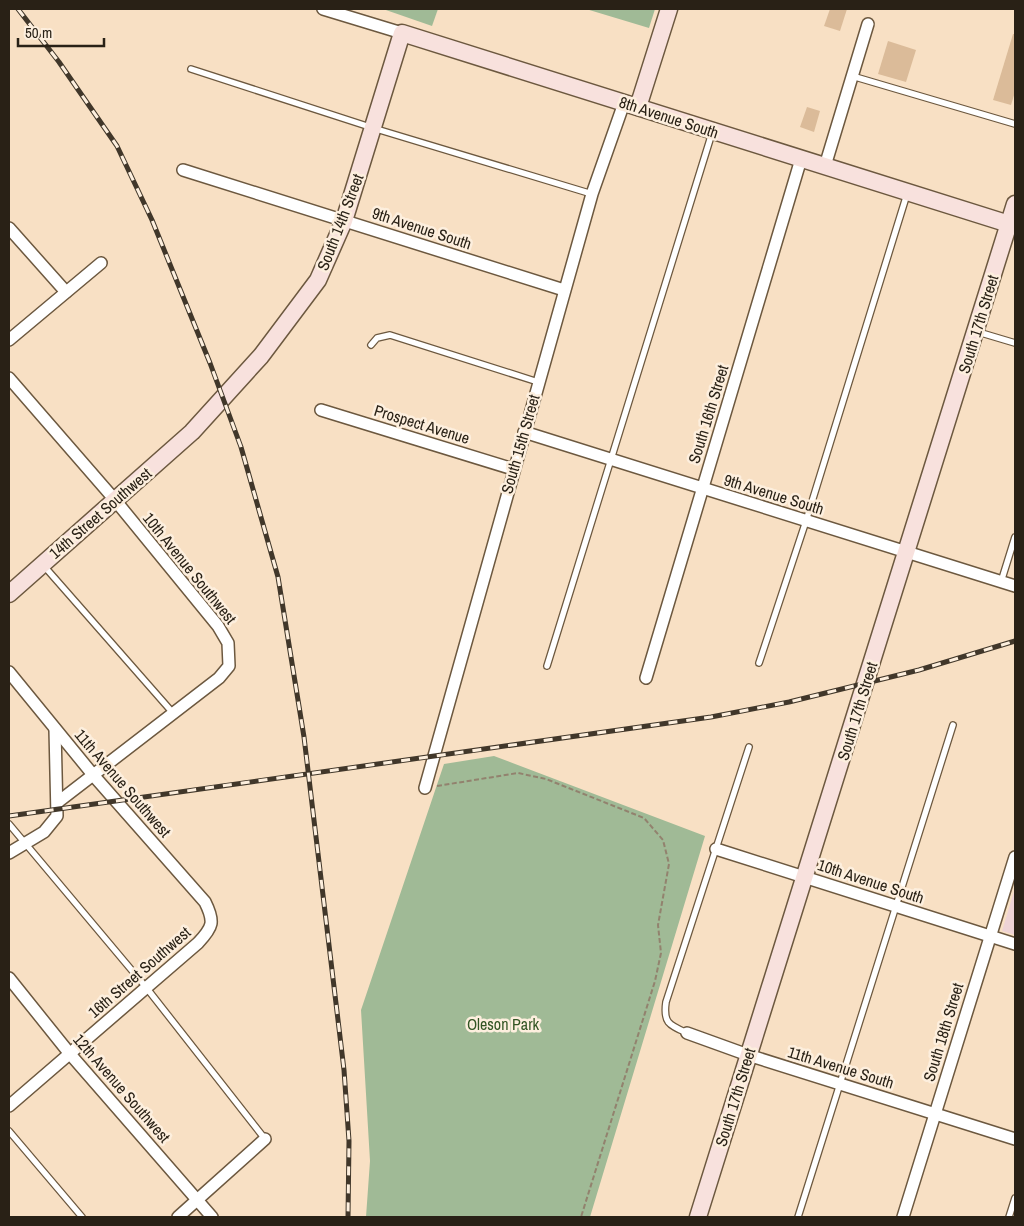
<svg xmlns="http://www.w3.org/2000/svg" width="1024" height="1226" font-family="'Archivo Narrow',sans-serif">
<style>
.education{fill:#eed3d5}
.green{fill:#a0ba96}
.building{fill:#dbbb99}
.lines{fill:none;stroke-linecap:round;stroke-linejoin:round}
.lane-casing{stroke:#6c583f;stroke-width:8}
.street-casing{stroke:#6c583f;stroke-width:14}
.secondary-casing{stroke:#6c583f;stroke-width:19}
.path{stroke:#92826e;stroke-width:2;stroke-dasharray:5 2.5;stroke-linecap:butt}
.lane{stroke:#fff;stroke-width:5.5}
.street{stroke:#fff;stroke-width:11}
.secondary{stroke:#f8e1dd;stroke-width:16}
.rail-casing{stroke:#41372a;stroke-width:5}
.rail{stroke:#fdefde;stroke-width:3;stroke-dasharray:9;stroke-linecap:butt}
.labels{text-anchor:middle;stroke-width:5;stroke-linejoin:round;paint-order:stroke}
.street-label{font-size:16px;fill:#292116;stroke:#fdefde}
.park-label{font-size:16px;fill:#325523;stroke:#fdefde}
</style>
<rect width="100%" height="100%" fill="#f8e0c4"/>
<path class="education" d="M1015,888V935L1002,931Z"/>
<g class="green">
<path d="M383,9H438L432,26Z"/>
<path d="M586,9H655L649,28Z"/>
<path d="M494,756L705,836L590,1217H366L370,1161L361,1010L444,764Z"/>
</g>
<g class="building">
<path d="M830,9H847L840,31L824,26Z"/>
<path d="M1013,34H1015V92L1011,105L993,100Z"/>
<path d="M888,41L916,50L906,82L878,74Z"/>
<path d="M807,107L820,111L814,132L800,127Z"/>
</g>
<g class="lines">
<defs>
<g id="lane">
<path d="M191,69L373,128L592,194"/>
<path d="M852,76L1015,124"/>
<path d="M978,332L1015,343"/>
<path d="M371,345L377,338L390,335L538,382"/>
<path d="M44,566L173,713"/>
<path d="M1001,582L1015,537"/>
<path d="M759,663L806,521L907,194"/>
<path d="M547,666L712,133"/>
<path d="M9,824L145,986L265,1139"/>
<path d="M687,1033C669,1025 663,1023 666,1002L749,747"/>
<path d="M9,1131L82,1217"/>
<path d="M798,1217L953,725"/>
<path d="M1009,1217L1015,1198"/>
</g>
<g id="street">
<path d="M323,9L402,33"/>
<path d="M825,166L868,24"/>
<path d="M183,170L564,290"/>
<path d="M9,228L66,292"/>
<path d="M9,340L101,263"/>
<path d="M9,378L115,500L218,626L228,643L229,666L219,678L58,802"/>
<path d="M321,410L513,469"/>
<path d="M524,432L1015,586"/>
<path d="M9,672L94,776L205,902C215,922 213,927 198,943L9,1106"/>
<path d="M646,678L801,159"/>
<path d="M425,788L592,194L624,103"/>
<path d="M716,849L1015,944"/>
<path d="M9,853L44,832L57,816L55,729"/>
<path d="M9,978L70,1054L212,1217"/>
<path d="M687,1033L748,1055L1015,1139"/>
<path d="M178,1217L265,1139"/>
<path d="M903,1217L1015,857"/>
</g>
<g id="secondary">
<path d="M638,107L669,9"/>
<path d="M9,594L192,432L261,356L318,280L344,221L402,33L1009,224"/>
<path d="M698,1217L1015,204"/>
</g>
</defs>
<use href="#lane" class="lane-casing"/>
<use href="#street" class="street-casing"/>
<use href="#secondary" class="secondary-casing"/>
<path class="path" d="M437,786L518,773L546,779L644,818L663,840L669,864L658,925L661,953L655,981L581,1217"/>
<use href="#lane" class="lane"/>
<use href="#street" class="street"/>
<use href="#secondary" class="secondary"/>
<defs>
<g id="rail">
<path d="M18,9L59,62L117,146L152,220L210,363L241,447L278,577L304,737L344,1070L349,1141L348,1217"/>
<path d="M9,816L711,717L789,702L919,670L1015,641"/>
</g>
</defs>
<use href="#rail" class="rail-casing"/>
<use href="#rail" class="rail"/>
</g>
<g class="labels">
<g class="street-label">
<text transform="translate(669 117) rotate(18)" y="6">8th Avenue South</text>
<text transform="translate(340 222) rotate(-69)" y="6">South 14th Street</text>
<text transform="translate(422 228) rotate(18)" y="6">9th Avenue South</text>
<text transform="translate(978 324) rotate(-73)" y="6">South 17th Street</text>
<text transform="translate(708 414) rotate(-73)" y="6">South 16th Street</text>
<text transform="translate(422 424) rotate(17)" y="6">Prospect Avenue</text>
<text transform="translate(520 444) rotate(-74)" y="6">South 15th Street</text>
<text transform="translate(774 494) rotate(17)" y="6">9th Avenue South</text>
<text transform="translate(100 513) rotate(-41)" y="6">14th Street Southwest</text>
<text transform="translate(190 568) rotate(51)" y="6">10th Avenue Southwest</text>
<text transform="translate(857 711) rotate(-73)" y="6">South 17th Street</text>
<text transform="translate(123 783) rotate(49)" y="6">11th Avenue Southwest</text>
<text transform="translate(871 881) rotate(18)" y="6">10th Avenue South</text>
<text transform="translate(139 972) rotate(-41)" y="6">16th Street Southwest</text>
<text transform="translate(943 1032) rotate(-73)" y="6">South 18th Street</text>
<text transform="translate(841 1067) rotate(17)" y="6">11th Avenue South</text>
<text transform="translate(122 1088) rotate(49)" y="6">12th Avenue Southwest</text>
<text transform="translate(735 1097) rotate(-73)" y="6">South 17th Street</text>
</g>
<g class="park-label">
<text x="503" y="1030">Oleson Park</text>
</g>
</g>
<rect width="1024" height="1226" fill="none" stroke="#292116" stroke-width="20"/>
<path d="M18 38v8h86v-8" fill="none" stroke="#292116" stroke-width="2.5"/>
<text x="25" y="38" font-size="15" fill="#292116" stroke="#fdefde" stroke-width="4" paint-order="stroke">50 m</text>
</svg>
